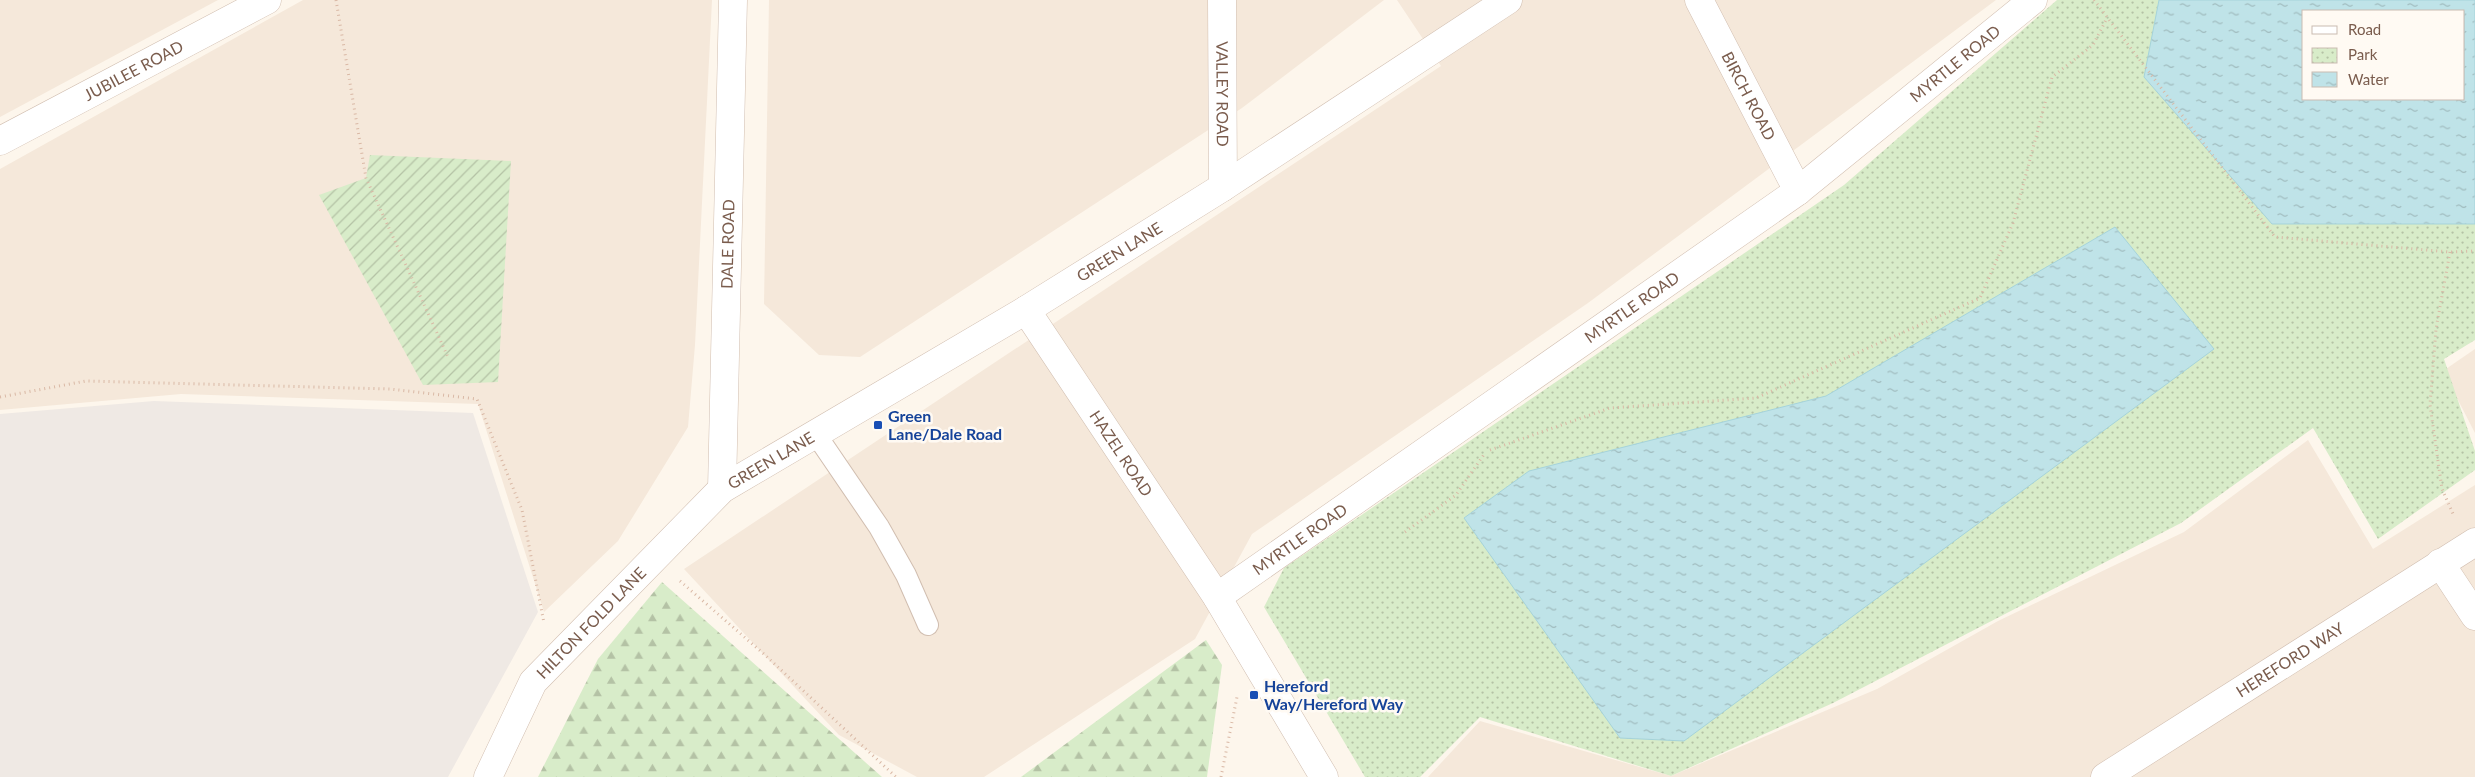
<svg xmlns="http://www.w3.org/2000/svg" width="2475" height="777" font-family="Lato,sans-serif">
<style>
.residential{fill:#f5e8da}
.industrial{fill:#efe9e4}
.forest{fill:url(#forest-firs)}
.park{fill:url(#park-dots);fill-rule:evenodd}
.garden{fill:url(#garden-furrows)}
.water{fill:url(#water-ripples);stroke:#a5d3da;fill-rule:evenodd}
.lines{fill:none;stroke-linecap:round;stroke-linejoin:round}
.lane-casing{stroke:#d1beb0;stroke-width:22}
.street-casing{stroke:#d1beb0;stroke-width:29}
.path{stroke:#d9b8a5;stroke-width:3;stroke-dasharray:1 4;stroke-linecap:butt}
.lane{stroke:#fff;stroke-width:20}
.street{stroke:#fff;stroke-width:28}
.transit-dot{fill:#1a4fb4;stroke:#fffaf3;stroke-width:2}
.labels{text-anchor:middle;stroke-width:5;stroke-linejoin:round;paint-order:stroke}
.street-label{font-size:16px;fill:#7a5c4d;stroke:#fffaf3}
.transit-label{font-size:16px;font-weight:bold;fill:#164399;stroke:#fffaf3;text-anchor:start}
</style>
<defs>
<pattern id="forest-firs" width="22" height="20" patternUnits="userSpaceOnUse" patternTransform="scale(1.25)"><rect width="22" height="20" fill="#d8ecc9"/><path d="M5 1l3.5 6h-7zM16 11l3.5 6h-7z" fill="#b4c2a5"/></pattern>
<pattern id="park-dots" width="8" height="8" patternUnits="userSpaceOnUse" patternTransform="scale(1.25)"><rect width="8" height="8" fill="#d8ecc9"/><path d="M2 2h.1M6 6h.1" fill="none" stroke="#b4c2a5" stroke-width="1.8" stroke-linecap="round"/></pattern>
<pattern id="garden-furrows" width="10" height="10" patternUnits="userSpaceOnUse" patternTransform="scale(1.25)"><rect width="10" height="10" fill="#d8ecc9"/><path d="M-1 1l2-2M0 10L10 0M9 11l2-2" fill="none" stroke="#b4c2a5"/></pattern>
<pattern id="water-ripples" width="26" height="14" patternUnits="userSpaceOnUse" patternTransform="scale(1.25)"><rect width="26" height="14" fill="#bfe3e8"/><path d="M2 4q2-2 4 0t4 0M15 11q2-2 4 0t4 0" fill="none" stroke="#a0bbbe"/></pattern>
</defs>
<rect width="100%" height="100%" fill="#fdf6ec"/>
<g class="residential">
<path d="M0,0H218L0,117Z"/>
<path d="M303,0H712L695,345L688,427L618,541L544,612L478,404L181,394L0,410V169Z"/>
<path d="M769,0H1384L1242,108L860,357L819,355L764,304Z"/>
<path d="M1397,0H1996L1588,303L1252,534L1195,639L984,777H917L839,735L684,569L1441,66Z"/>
<path d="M2475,349V433L2443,371Z"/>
<path d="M2308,440L2373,549L2475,485V777H1428L1480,721L1671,776L1877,689L1998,621L2184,532Z"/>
</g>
<path class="industrial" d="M154,401L473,413L538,612L448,777H0V414Z"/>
<g class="forest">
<path d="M662,582L882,777H538L598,659Z"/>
<path d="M1206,640L1222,665L1207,777H1021Z"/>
</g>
<path class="park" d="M2057,0H2475V340L2444,359L2475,451V470L2378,539L2313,428L2181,523L1833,703L1671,776L1480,717L1420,777H1365L1264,607L1284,568L1844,185ZM2304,11H2464V99H2304Z"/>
<path class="garden" d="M370,155L511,161L498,382L423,385L319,195L366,178Z"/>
<g class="water">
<path d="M2159,0H2475V224H2272L2144,77ZM2464,11V99H2304V11Z"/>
<path d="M2115,227L2214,349L1684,741L1620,738L1464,518L1529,471L1826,396Z"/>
</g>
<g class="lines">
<defs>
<path id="lane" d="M815,433L879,527L906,575L928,625"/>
<g id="street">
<path id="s1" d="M1222,0L1223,187"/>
<path id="s2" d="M1699,0L1798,191"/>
<path id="s3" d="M0,141L267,0"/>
<path id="s4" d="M1026,310L1217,597L1324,777"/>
<path id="s5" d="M722,489L733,0"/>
<path d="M2440,563L2475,616"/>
<path id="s6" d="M1217,597L1798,191L2033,0"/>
<path id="s7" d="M488,777L533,682L722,489L1026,310L1223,187L1508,0"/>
<path id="s8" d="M2105,777L2475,542"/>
</g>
</defs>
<use href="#lane" class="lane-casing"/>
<use href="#street" class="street-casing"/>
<g class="path">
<path d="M336,0L366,178L448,357"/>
<path d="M2094,0L2275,237L2450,252L2475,251"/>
<path d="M2450,252L2436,329L2430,405L2442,489L2454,516"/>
<path d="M0,397L86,381L390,389L477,399L522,510L544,623"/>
<path d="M1490,450L1610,408L1756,398L1980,298L2013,223L2052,77L2093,45L2107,18"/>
<path d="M1405,532L1456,495L1485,453"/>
<path d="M680,581L765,655L896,777"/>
<path d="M1221,777L1237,697"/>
</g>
<use href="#lane" class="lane"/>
<use href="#street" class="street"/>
</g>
<g class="transit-dot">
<rect x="873" y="420" width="10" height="10" rx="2.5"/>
<rect x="1249" y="690" width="10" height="10" rx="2.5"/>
</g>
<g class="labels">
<g class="street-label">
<text dy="6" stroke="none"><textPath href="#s6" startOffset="911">MYRTLE ROAD</textPath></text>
<text dy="6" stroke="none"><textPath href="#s3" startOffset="151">JUBILEE ROAD</textPath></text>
<text dy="6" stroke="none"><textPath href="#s1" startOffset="94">VALLEY ROAD</textPath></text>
<text dy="6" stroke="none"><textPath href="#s2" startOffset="108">BIRCH ROAD</textPath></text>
<text dy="6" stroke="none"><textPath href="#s5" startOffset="245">DALE ROAD</textPath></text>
<text dy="6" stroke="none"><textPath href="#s7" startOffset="838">GREEN LANE</textPath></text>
<text dy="6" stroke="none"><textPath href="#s6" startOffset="506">MYRTLE ROAD</textPath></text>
<text dy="6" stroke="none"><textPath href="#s4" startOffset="172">HAZEL ROAD</textPath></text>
<text dy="6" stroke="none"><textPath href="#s7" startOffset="432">GREEN LANE</textPath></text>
<text dy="6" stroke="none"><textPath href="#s6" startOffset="101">MYRTLE ROAD</textPath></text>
<text dy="6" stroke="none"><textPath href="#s7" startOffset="188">HILTON FOLD LANE</textPath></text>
<text dy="6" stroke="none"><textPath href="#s8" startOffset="219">HEREFORD WAY</textPath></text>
</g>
<g class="transit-label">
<text x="888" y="422">Green<tspan x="888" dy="18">Lane/Dale Road</tspan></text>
<text x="1264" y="692">Hereford<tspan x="1264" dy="18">Way/Hereford Way</tspan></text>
</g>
</g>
<rect x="2302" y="10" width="162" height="90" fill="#fffaf3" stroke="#cabbb1"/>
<rect x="2312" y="26" width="25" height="8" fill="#ffffff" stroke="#cabbb1"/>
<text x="2348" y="35" font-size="15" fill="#7a5c4d">Road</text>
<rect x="2312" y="48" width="25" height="15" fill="url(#park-dots)" stroke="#cabbb1"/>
<text x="2348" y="60" font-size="15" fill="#7a5c4d">Park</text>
<rect x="2312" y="72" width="25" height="15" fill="url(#water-ripples)" stroke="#cabbb1"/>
<text x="2348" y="85" font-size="15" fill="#7a5c4d">Water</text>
</svg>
